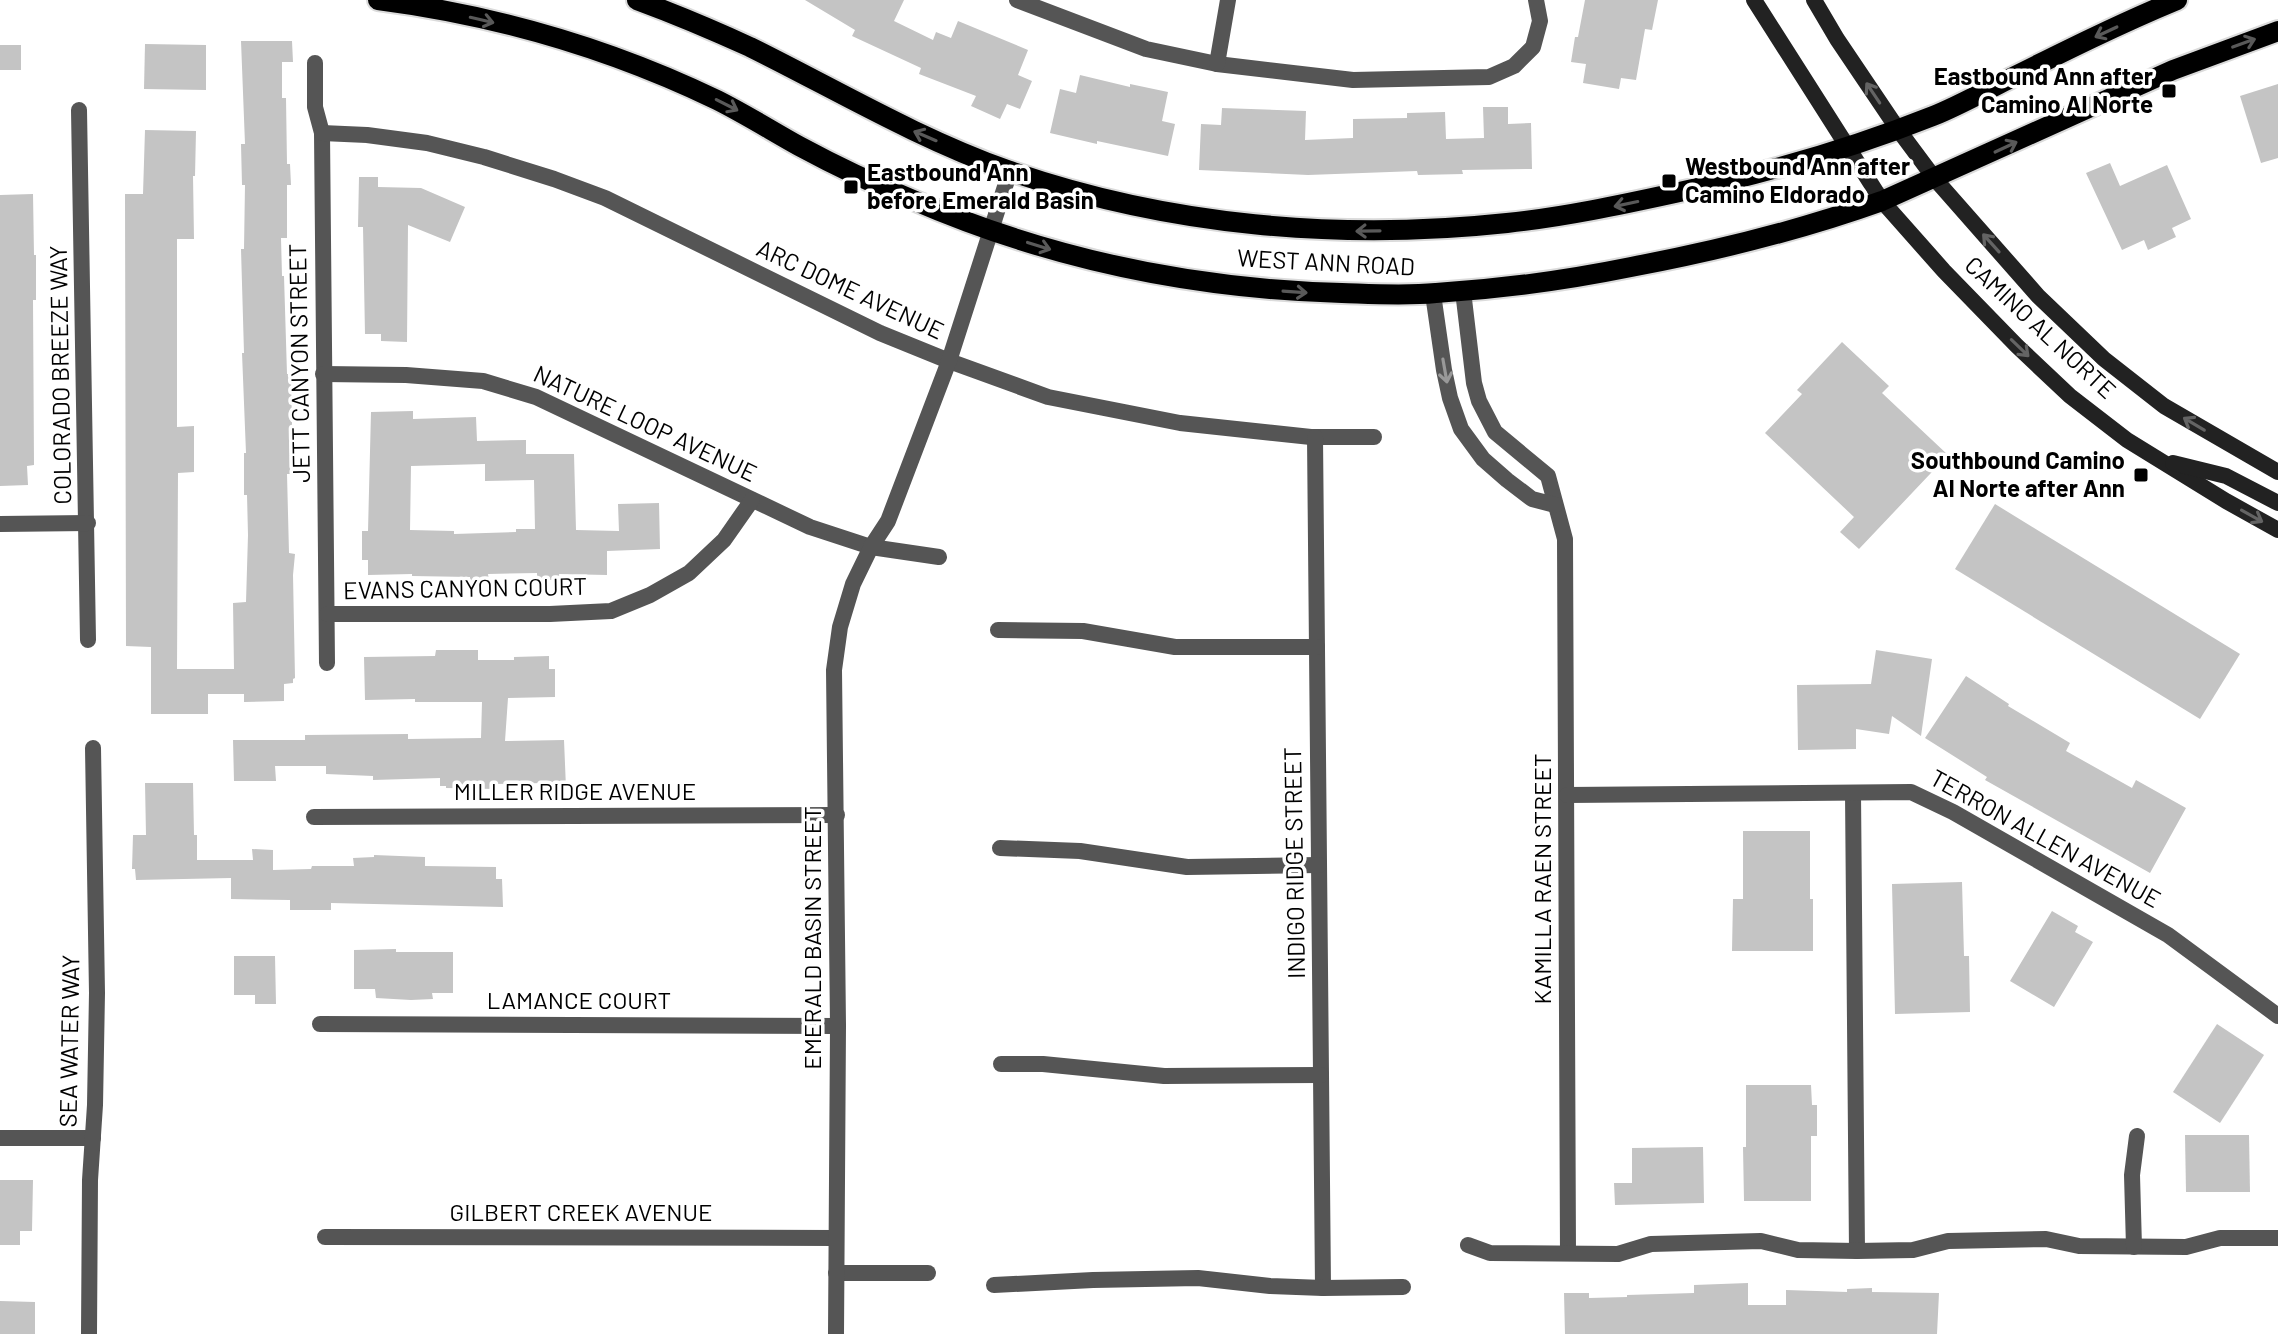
<svg xmlns="http://www.w3.org/2000/svg" width="2278" height="1334" font-family="Barlow,sans-serif">
<style>
.building{fill:#c4c4c4;fill-rule:evenodd}
.lines{fill:none;stroke-linecap:round;stroke-linejoin:round}
.primary-casing{stroke:#dbdbdb;stroke-width:24}
.street{stroke:#555;stroke-width:16}
.secondary{stroke:#222;stroke-width:16}
.primary{stroke:#000;stroke-width:20}
.oneway{stroke:#595959}
.oneway2{stroke:#646464}
.oneway3{stroke:#999}
.poi-dot{fill:#000;stroke:#fff;stroke-width:3}
.labels{text-anchor:middle;stroke-width:7;stroke-linejoin:round;paint-order:stroke}
.poi-label{font-size:24px;font-weight:bold;fill:#000;stroke:#fff;text-anchor:end}
.street-label{font-size:24px;fill:#000;stroke:#fff}
</style>
<rect width="100%" height="100%" fill="#fff"/>
<g class="building">
<path d="M805,0H904L894,21L933,40L936,32L951,38L958,21L1028,50L1018,75L1032,81L1020,109L1007,104L1000,119L971,106L976,96L919,74L921,68L852,36L855,30Z"/>
<path d="M1585,0H1658L1652,30L1645,29L1636,80L1621,78L1619,89L1583,83L1586,64L1571,62L1575,37H1578Z"/>
<path d="M241,41H292L293,62H282V98H286L287,164H290L291,185H287V238H281L282,276H284L287,374H291L293,474H287L289,553L295,554L293,575L295,678L293,679V683L284,684V701L244,702V694H208V714H151V647L126,646L125,194H143L145,130L196,131L195,176H193L194,239H177V427L194,426V472L178,473L177,669H234L233,603L246,602L248,535L247,495H244V453H246L242,353H244L241,249H244L245,185H242L241,144H245Z"/>
<path d="M145,44L206,45V90L144,89Z"/>
<rect x="0" y="45" width="21" height="25"/>
<path d="M1080,75L1130,87V84L1168,92L1162,121L1175,124L1168,156L1097,141V144L1050,133L1060,89L1076,93Z"/>
<path d="M2278,84V158L2261,163L2240,96Z"/>
<path d="M1483,107H1508V124L1531,123L1532,169L1462,170L1463,174L1418,175L1417,171L1308,175L1199,170L1201,124L1221,125L1222,108L1306,111L1305,140L1353,138V119L1407,118V113L1445,112L1446,139L1484,138Z"/>
<path d="M2110,163L2120,186L2167,165L2191,219L2172,228L2176,237L2148,250L2144,240L2122,250L2086,173Z"/>
<path d="M359,177H378V187L421,188L465,207L450,242L408,225L407,342L381,341V334H365L363,227H358Z"/>
<path d="M33,194L34,255H36V300H33L34,465L27,466L28,485L0,486V195Z"/>
<path d="M1842,342L1889,386L1882,393L1948,455L1859,549L1840,532L1854,517L1765,433L1802,394L1797,390Z"/>
<path d="M413,411V419L476,417L477,441L526,440V454H574L576,530L619,531L618,504L659,503L660,549L607,551V575L559,574L560,580H537V573L488,574L489,581H470V577L412,576V574L368,575V560H362V531H368L371,412ZM485,464V481L534,480L535,529H516V532L454,534V531L410,530L411,466Z"/>
<path d="M1995,504L2240,654L2200,719L1955,569Z"/>
<path d="M436,650H478V660H514V657L549,656V669H555V697L508,698L505,741L564,740L566,788H544V783L494,784L495,789L446,788V786H440V778L373,780V776L326,774V766H275L276,781H234L233,740H305V735L408,734V739L481,738L482,702H415V699L365,700L364,657L435,656Z"/>
<path d="M1876,650L1932,659L1921,736L1892,716L1889,734L1856,729V749L1798,750L1797,685L1871,684Z"/>
<path d="M1966,676L2009,704L2008,706L2070,743L2066,751L2132,788L2136,780L2186,808L2150,873L1985,780L1987,777L1925,738Z"/>
<path d="M145,783H193L194,835H197V860H253L252,849L273,850V870L311,869L312,866H354L353,858L374,857V855L425,857V866L496,867V879H502L503,907L331,903V910H290V900L231,899V878L136,880L135,869H132L133,835H146Z"/>
<path d="M1743,831H1810V899H1813V951H1732L1733,899H1743Z"/>
<path d="M1962,882L1964,956H1969L1970,1012L1895,1014L1892,884Z"/>
<path d="M2052,911L2078,926L2075,932L2093,942L2054,1007L2010,981Z"/>
<path d="M396,949V952H453V993H432L433,999L411,1000L376,998L375,989H354V950Z"/>
<path d="M234,956H275L276,1004H255V995H234Z"/>
<path d="M2217,1024L2264,1055L2220,1123L2173,1092Z"/>
<path d="M1746,1085H1811L1812,1105H1817V1136H1811V1201H1744L1743,1147H1746Z"/>
<path d="M2185,1135H2249L2250,1192H2186Z"/>
<path d="M1703,1147L1704,1203L1615,1205L1614,1183H1632V1148Z"/>
<path d="M0,1180H33L32,1231H20V1245H0Z"/>
<path d="M1748,1283V1305H1786V1290L1847,1292V1289L1872,1288V1292L1939,1293L1937,1334H1565L1564,1293H1589V1298L1627,1297V1295L1694,1293V1285Z"/>
<path d="M0,1301L35,1302V1334H0Z"/>
</g>
<g class="lines">
<defs>
<g id="primary">
<path d="M378,0C494,15 611,49 717,100C745,114 772,131 799,146C836,166 874,184 913,200C1049,259 1194,289 1342,293C1373,294 1405,296 1436,293C1502,289 1567,280 1631,267C1716,251 1801,230 1882,201L2173,70L2278,31"/>
<path d="M637,0C675,14 713,30 750,47C835,89 917,138 1007,170C1167,226 1340,241 1507,223C1564,217 1620,205 1675,193C1763,174 1850,149 1933,116C1958,106 1983,92 2007,80C2063,52 2119,24 2177,0"/>
</g>
</defs>
<use href="#primary" class="primary-casing"/>
<g class="street">
<path d="M1017,0L1146,49L1217,64L1353,80L1489,77L1514,66L1533,47L1540,21L1536,0"/>
<path d="M315,63V107L322,133L327,663"/>
<path d="M1217,64L1228,0"/>
<path d="M79,110L88,640"/>
<path d="M322,133L367,135L427,143L484,157L554,179L605,198L880,333L949,361L1048,397L1180,423L1311,437H1374"/>
<path d="M1463,291L1474,383L1479,401L1495,432L1548,476L1565,539L1568,1253"/>
<path d="M1433,294L1444,370L1450,398L1461,429L1483,459L1507,480L1532,499L1555,505"/>
<path d="M323,374L406,375L483,381L536,397L810,527L871,547L939,557"/>
<path d="M1315,437L1323,1288"/>
<path d="M0,524L88,523"/>
<path d="M327,614H550L611,611L650,595L689,573L724,540L752,500"/>
<path d="M998,630L1083,631L1175,647H1317"/>
<path d="M1853,793L1857,1251"/>
<path d="M1567,795L1911,792L1953,812L2168,935L2278,1016"/>
<path d="M314,817L837,815"/>
<path d="M1000,848L1080,851L1187,867L1319,865"/>
<path d="M320,1024L838,1026"/>
<path d="M1001,1064H1043L1164,1076L1321,1075"/>
<path d="M0,1138H93"/>
<path d="M325,1237L836,1238"/>
<path d="M1468,1245L1490,1253L1618,1254L1651,1244L1761,1241L1798,1250L1857,1251L1913,1250L1948,1241L2046,1239L2079,1246L2186,1247L2220,1238H2278"/>
<path d="M2134,1247L2132,1175L2137,1136"/>
<path d="M836,1273H928"/>
<path d="M994,1285L1093,1280L1198,1278L1270,1286L1323,1288L1403,1287"/>
<path d="M89,1334L90,1180L95,1105L97,993L93,748"/>
<path d="M836,1334L838,1026L834,670L840,627L853,584L871,547L888,521L949,361L1010,171"/>
</g>
<g class="secondary">
<path d="M1754,0L1882,201L1944,271L2017,346L2070,396L2127,440L2226,501L2278,530"/>
<path d="M1814,0L1837,39L1897,128L1935,179L2038,296L2104,359L2164,406L2278,472"/>
<path d="M2173,463L2226,476L2278,503"/>
</g>
<use href="#primary" class="primary"/>
</g>
<defs><path id="oneway-shaft" d="M-6 0H5M1.5-3L5.5 0L1.5 3" fill="none" stroke-width="1.6" stroke-linecap="round" stroke-linejoin="round" transform="scale(2)"/></defs>
<g class="oneway">
<use href="#oneway-shaft" transform="translate(482 20) rotate(13)"/>
<use href="#oneway-shaft" transform="translate(2106 32) rotate(155)"/>
<use href="#oneway-shaft" transform="translate(2244 43) rotate(-20)"/>
<use href="#oneway-shaft" transform="translate(727 105) rotate(27)"/>
<use href="#oneway-shaft" transform="translate(925 136) rotate(-157)"/>
<use href="#oneway-shaft" transform="translate(2006 147) rotate(-25)"/>
<use href="#oneway-shaft" transform="translate(1626 204) rotate(168)"/>
<use href="#oneway-shaft" transform="translate(1368 231) rotate(179)"/>
<use href="#oneway-shaft" transform="translate(1039 246) rotate(17)"/>
<use href="#oneway-shaft" transform="translate(1295 292) rotate(4)"/>
</g>
<g class="oneway2">
<use href="#oneway-shaft" transform="translate(1873 93) rotate(-124)"/>
<use href="#oneway-shaft" transform="translate(1991 243) rotate(-132)"/>
<use href="#oneway-shaft" transform="translate(2020 348) rotate(44)"/>
<use href="#oneway-shaft" transform="translate(2194 424) rotate(-149)"/>
<use href="#oneway-shaft" transform="translate(2252 516) rotate(29)"/>
</g>
<use class="oneway3" href="#oneway-shaft" transform="translate(1445 371) rotate(80)"/>
<g class="poi-dot">
<rect x="2161" y="83" width="16" height="16" rx="4"/>
<rect x="1661" y="173" width="16" height="16" rx="4"/>
<rect x="843" y="179" width="16" height="16" rx="4"/>
<rect x="2133" y="467" width="16" height="16" rx="4"/>
</g>
<g class="labels">
<g class="poi-label">
<text x="2153" y="85">Eastbound Ann after<tspan x="2153" dy="28">Camino Al Norte</tspan></text>
<text x="1685" y="175" text-anchor="start">Westbound Ann after<tspan x="1685" dy="28">Camino Eldorado</tspan></text>
<text x="867" y="181" text-anchor="start">Eastbound Ann<tspan x="867" dy="28">before Emerald Basin</tspan></text>
<text x="2125" y="469">Southbound Camino<tspan x="2125" dy="28">Al Norte after Ann</tspan></text>
</g>
<g class="street-label">
<text transform="translate(1326 263) rotate(3)" y="8">WEST ANN ROAD</text>
<text transform="translate(850 290) rotate(25)" y="8">ARC DOME AVENUE</text>
<text transform="translate(2040 328) rotate(43)" y="8">CAMINO AL NORTE</text>
<text transform="translate(300 363) rotate(-91)" y="8">JETT CANYON STREET</text>
<text transform="translate(61 375) rotate(-91)" y="8">COLORADO BREEZE WAY</text>
<text transform="translate(645 424) rotate(25)" y="8">NATURE LOOP AVENUE</text>
<text transform="translate(465 589) rotate(-1)" y="8">EVANS CANYON COURT</text>
<text x="575" y="800">MILLER RIDGE AVENUE</text>
<text transform="translate(2045 839) rotate(29)" y="8">TERRON ALLEN AVENUE</text>
<text transform="translate(1295 863) rotate(-91)" y="8">INDIGO RIDGE STREET</text>
<text transform="translate(1543 879) rotate(-90)" y="8">KAMILLA RAEN STREET</text>
<text transform="translate(813 938) rotate(-90)" y="8">EMERALD BASIN STREET</text>
<text x="579" y="1009">LAMANCE COURT</text>
<text transform="translate(70 1041) rotate(-89)" y="8">SEA WATER WAY</text>
<text x="581" y="1221">GILBERT CREEK AVENUE</text>
</g>
</g>
</svg>
